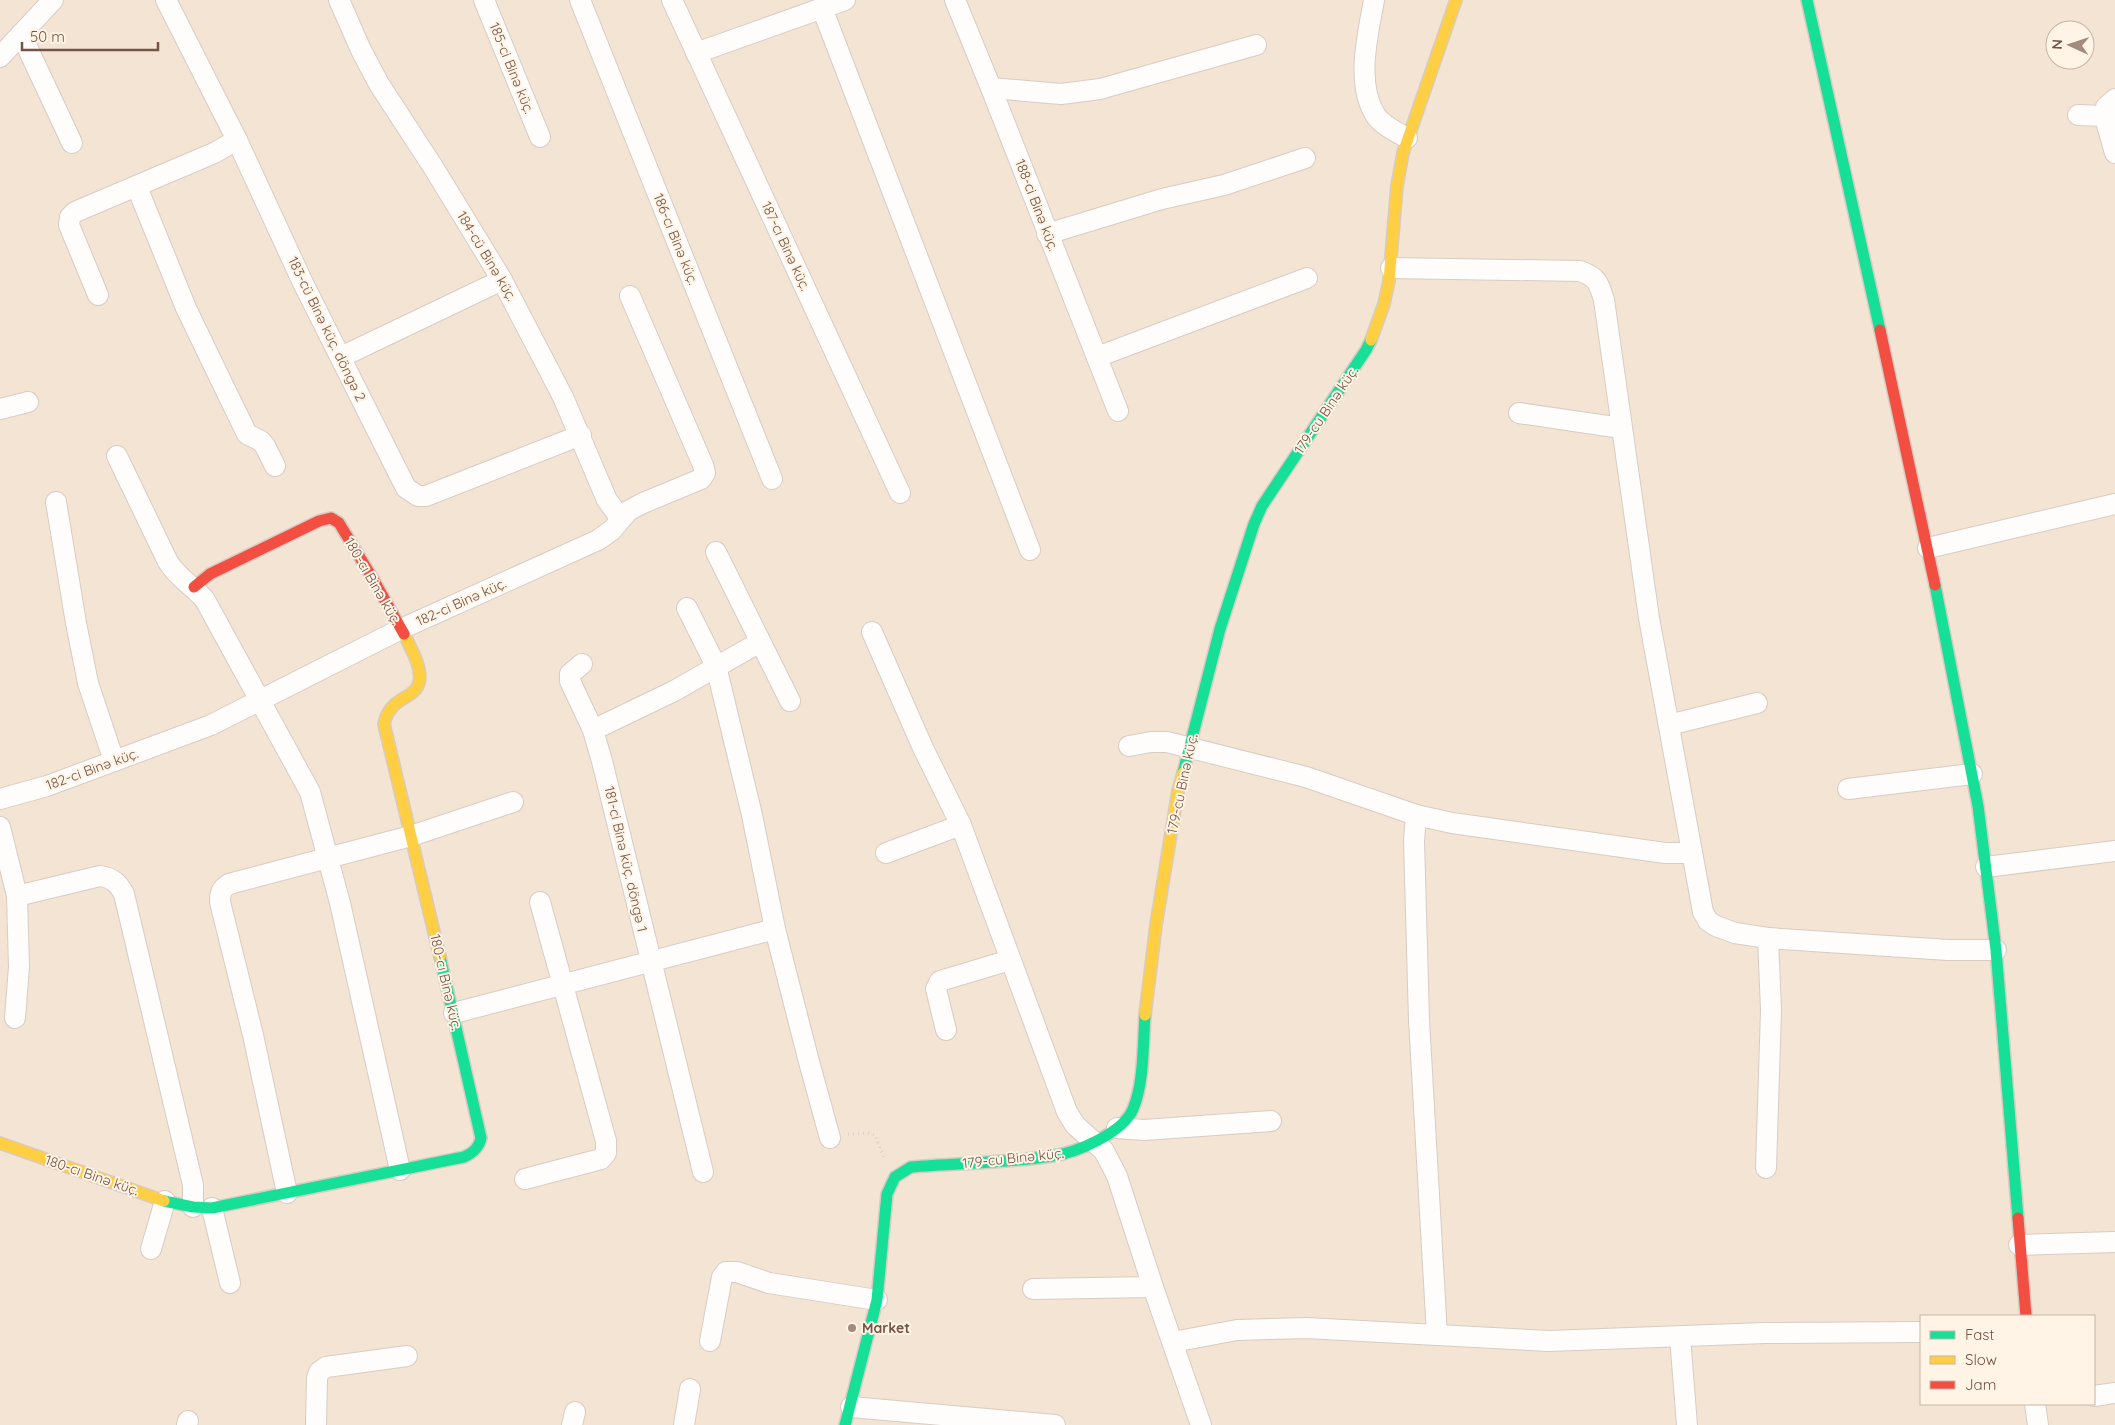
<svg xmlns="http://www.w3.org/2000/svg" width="2115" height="1425" font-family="Quicksand,sans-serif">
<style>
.residential{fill:#f3e4d4;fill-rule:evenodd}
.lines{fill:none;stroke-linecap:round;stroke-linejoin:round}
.street-casing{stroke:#d8ccc4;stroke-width:22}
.fast-casing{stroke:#d7cbc2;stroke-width:14}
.slow-casing{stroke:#d7cbc2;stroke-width:14}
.jam-casing{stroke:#d7cbc2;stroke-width:14}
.path{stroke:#d9cfca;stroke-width:3;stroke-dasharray:1 4;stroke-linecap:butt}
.street{stroke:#fefdfb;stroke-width:20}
.fast{stroke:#16e098;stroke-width:11}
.slow{stroke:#ffcf43;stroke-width:11}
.jam{stroke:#f24e42;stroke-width:11}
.poi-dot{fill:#a28a7d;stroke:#fff4e6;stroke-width:2}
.labels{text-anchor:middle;stroke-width:4;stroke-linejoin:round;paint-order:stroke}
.street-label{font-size:14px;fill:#755445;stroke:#fff4e6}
.poi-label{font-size:14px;font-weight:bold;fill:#755445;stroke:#fff4e6;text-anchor:start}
</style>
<rect width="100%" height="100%" fill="#f7efe5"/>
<path class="residential" d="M0,0H2115V1425H0ZM2055,30H2085V60H2055ZM1921,1316H2094V1404H1921Z"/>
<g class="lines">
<defs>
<g id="street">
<path d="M166,0L237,140L303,283L406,488L418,496H426L581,435"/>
<path d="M339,0L361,50L379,84L435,170L502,280L563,397L607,500L621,519"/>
<path d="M484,0L540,137"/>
<path d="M580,0L772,479"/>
<path d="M672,0L900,493"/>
<path d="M955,0L991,88L1118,411"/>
<path d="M1374,0C1368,34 1355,84 1376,116C1383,126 1397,132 1407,138"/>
<path d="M822,8L1030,550"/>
<path d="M21,34L72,143"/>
<path d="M696,53L845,0"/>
<path d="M0,57L53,0"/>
<path d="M991,88L1061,94L1100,89L1256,45"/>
<path d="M2115,99L2106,107L2107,125L2115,153"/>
<path d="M2078,115L2105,116"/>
<path d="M137,187L186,308L226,391L247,434L261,441L265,446L275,466"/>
<path d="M1047,234L1162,199L1224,185L1305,158"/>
<path d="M1391,268L1580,271C1597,277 1599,283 1604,300L1649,618L1703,912L1708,921L1716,926L1735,933L1768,938L1948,950H1996"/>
<path d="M98,295L69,225L70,217L75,212L214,153L237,140"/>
<path d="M341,357L502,280"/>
<path d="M1097,357L1307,278"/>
<path d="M0,409L28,402"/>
<path d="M1519,413L1621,428"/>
<path d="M117,456L168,562C178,578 193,586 205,600L310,792L340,903L400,1170"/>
<path d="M56,502L76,623L88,683L114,761"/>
<path d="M1928,548L2115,504"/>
<path d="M716,552L790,701"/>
<path d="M687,608L716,666L752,815L775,929L808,1058L830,1138"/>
<path d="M872,632L923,748L961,825L1067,1112L1075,1125L1104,1151L1117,1176L1153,1287L1201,1425"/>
<path d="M582,664L570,674V681L593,730"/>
<path d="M1669,725L1757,703"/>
<path d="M1129,746L1151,742H1167L1306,777L1416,815L1452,823L1665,853H1692"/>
<path d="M1848,789L1972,774"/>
<path d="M0,799L47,786L211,725L401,629L598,540L612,530L628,511L643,503L701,479L705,473L703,465L630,296"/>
<path d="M1416,815L1414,841L1419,1020L1437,1335"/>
<path d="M0,827L17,896L100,876C113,878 118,883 124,894L193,1185V1207"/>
<path d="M886,853L961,825"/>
<path d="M1986,867L2115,851"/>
<path d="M454,1013L775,929"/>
<path d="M15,1018L19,967L17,896"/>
<path d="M946,1030L936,989L940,981L1010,960"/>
<path d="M1117,1128L1144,1130L1271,1121"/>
<path d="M1766,1168L1771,1010L1768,938"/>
<path d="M703,1172L602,761L593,730L674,691L760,642"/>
<path d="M525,1179L601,1159L606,1153V1141L540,902"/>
<path d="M287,1193L253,1035L220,902C220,893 221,889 229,884L411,836L513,802"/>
<path d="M212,1208L230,1283"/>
<path d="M2019,1245L2115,1242"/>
<path d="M151,1249L165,1201"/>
<path d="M1033,1289L1153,1287"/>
<path d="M1680,1337L1687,1425"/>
<path d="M710,1341L722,1277L726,1272H737L769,1283L877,1300"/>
<path d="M1173,1342L1237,1330L1306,1328L1549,1341L1765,1333L1921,1332"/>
<path d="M2094,1396L2115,1393"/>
<path d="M2035,1404L2038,1425"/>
<path d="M851,1407L1055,1425"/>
<path d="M187,1425L188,1421"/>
<path d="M316,1425L317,1378L319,1372L326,1367L407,1356"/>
<path d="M572,1425L575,1412"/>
<path d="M684,1425L690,1389"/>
</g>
<g id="fast">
<path d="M1807,0L1880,330"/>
<path d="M1935,585L1978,806L1996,950L2018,1218"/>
<path d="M1183,773L1220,629L1254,524L1262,506L1366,350L1371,340"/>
<path d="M164,1201L193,1207L212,1208L464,1157C473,1153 479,1148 481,1138L440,957"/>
<path d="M845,1425L877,1300L887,1194L895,1177L911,1167C958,1163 1006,1163 1052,1156C1076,1153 1123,1133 1133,1109C1144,1084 1143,1043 1145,1015"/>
</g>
<g id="slow">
<path d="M1371,340L1384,304L1389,281L1397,186L1403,153L1456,0"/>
<path d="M404,634C410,647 423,668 419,683C414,700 390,696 384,724L440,957"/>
<path d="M1145,1015L1156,925L1178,791L1183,773"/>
<path d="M0,1143L164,1201"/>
</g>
<g id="jam">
<path d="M1880,330L1935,585"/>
<path d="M194,587L210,574L319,521L331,518L339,523L373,579L404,634"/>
<path d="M2018,1218L2026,1316"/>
</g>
</defs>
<use href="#street" class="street-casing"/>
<use href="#fast" class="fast-casing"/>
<use href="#slow" class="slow-casing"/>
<use href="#jam" class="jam-casing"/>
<path class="path" d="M848,1134L868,1133L875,1135L884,1158"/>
<use href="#street" class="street"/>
<use href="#fast" class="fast"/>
<use href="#slow" class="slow"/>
<use href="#jam" class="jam"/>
</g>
<circle class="poi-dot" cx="852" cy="1328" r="5"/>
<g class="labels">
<g class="street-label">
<text transform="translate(512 68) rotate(68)" y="5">185-ci Binə küç.</text>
<text transform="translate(1037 205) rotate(69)" y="5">188-ci Binə küç.</text>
<text transform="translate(676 239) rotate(68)" y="5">186-cı Binə küç.</text>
<text transform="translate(786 246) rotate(65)" y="5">187-cı Binə küç.</text>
<text transform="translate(487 256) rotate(59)" y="5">184-cü Binə küç.</text>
<text transform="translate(327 329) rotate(64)" y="5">183-cü Binə küç. döngə 2</text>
<text transform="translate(1326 410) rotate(-56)" y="5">179-cu Binə küç.</text>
<text transform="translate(373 581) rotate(60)" y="5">180-cı Binə küç.</text>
<text transform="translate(461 602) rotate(-24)" y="5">182-ci Binə küç.</text>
<text transform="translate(92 769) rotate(-20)" y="5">182-ci Binə küç.</text>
<text transform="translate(1182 784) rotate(-78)" y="5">179-cu Binə küç.</text>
<text transform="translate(626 859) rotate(77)" y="5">181-ci Binə küç. döngə 1</text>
<text transform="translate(446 982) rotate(77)" y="5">180-cı Binə küç.</text>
<text transform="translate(1013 1158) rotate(-6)" y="5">179-cu Binə küç.</text>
<text transform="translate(92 1175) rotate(19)" y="5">180-cı Binə küç.</text>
</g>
<g class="poi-label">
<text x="862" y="1333">Market</text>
</g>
</g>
<rect x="1920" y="1315" width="175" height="90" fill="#fff4e6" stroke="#c8b4a6"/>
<rect x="1930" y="1331" width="25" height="8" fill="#16e098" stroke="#c8b4a6"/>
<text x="1965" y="1340" font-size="15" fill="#755445">Fast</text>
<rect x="1930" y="1356" width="25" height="8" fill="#ffcf43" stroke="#c8b4a6"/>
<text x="1965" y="1365" font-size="15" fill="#755445">Slow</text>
<rect x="1930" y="1381" width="25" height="8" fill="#f24e42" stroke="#c8b4a6"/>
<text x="1965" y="1390" font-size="15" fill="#755445">Jam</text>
<g transform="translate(2070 45) rotate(273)"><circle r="24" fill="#fff4e6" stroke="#c8b4a6"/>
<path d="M0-4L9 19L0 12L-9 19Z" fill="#a28a7d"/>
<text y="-8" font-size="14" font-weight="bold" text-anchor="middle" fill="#755445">N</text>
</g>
<path d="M22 42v8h136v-8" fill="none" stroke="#755445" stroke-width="2.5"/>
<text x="30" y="42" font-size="15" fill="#755445" stroke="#fff4e6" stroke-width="4" paint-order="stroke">50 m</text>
</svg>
